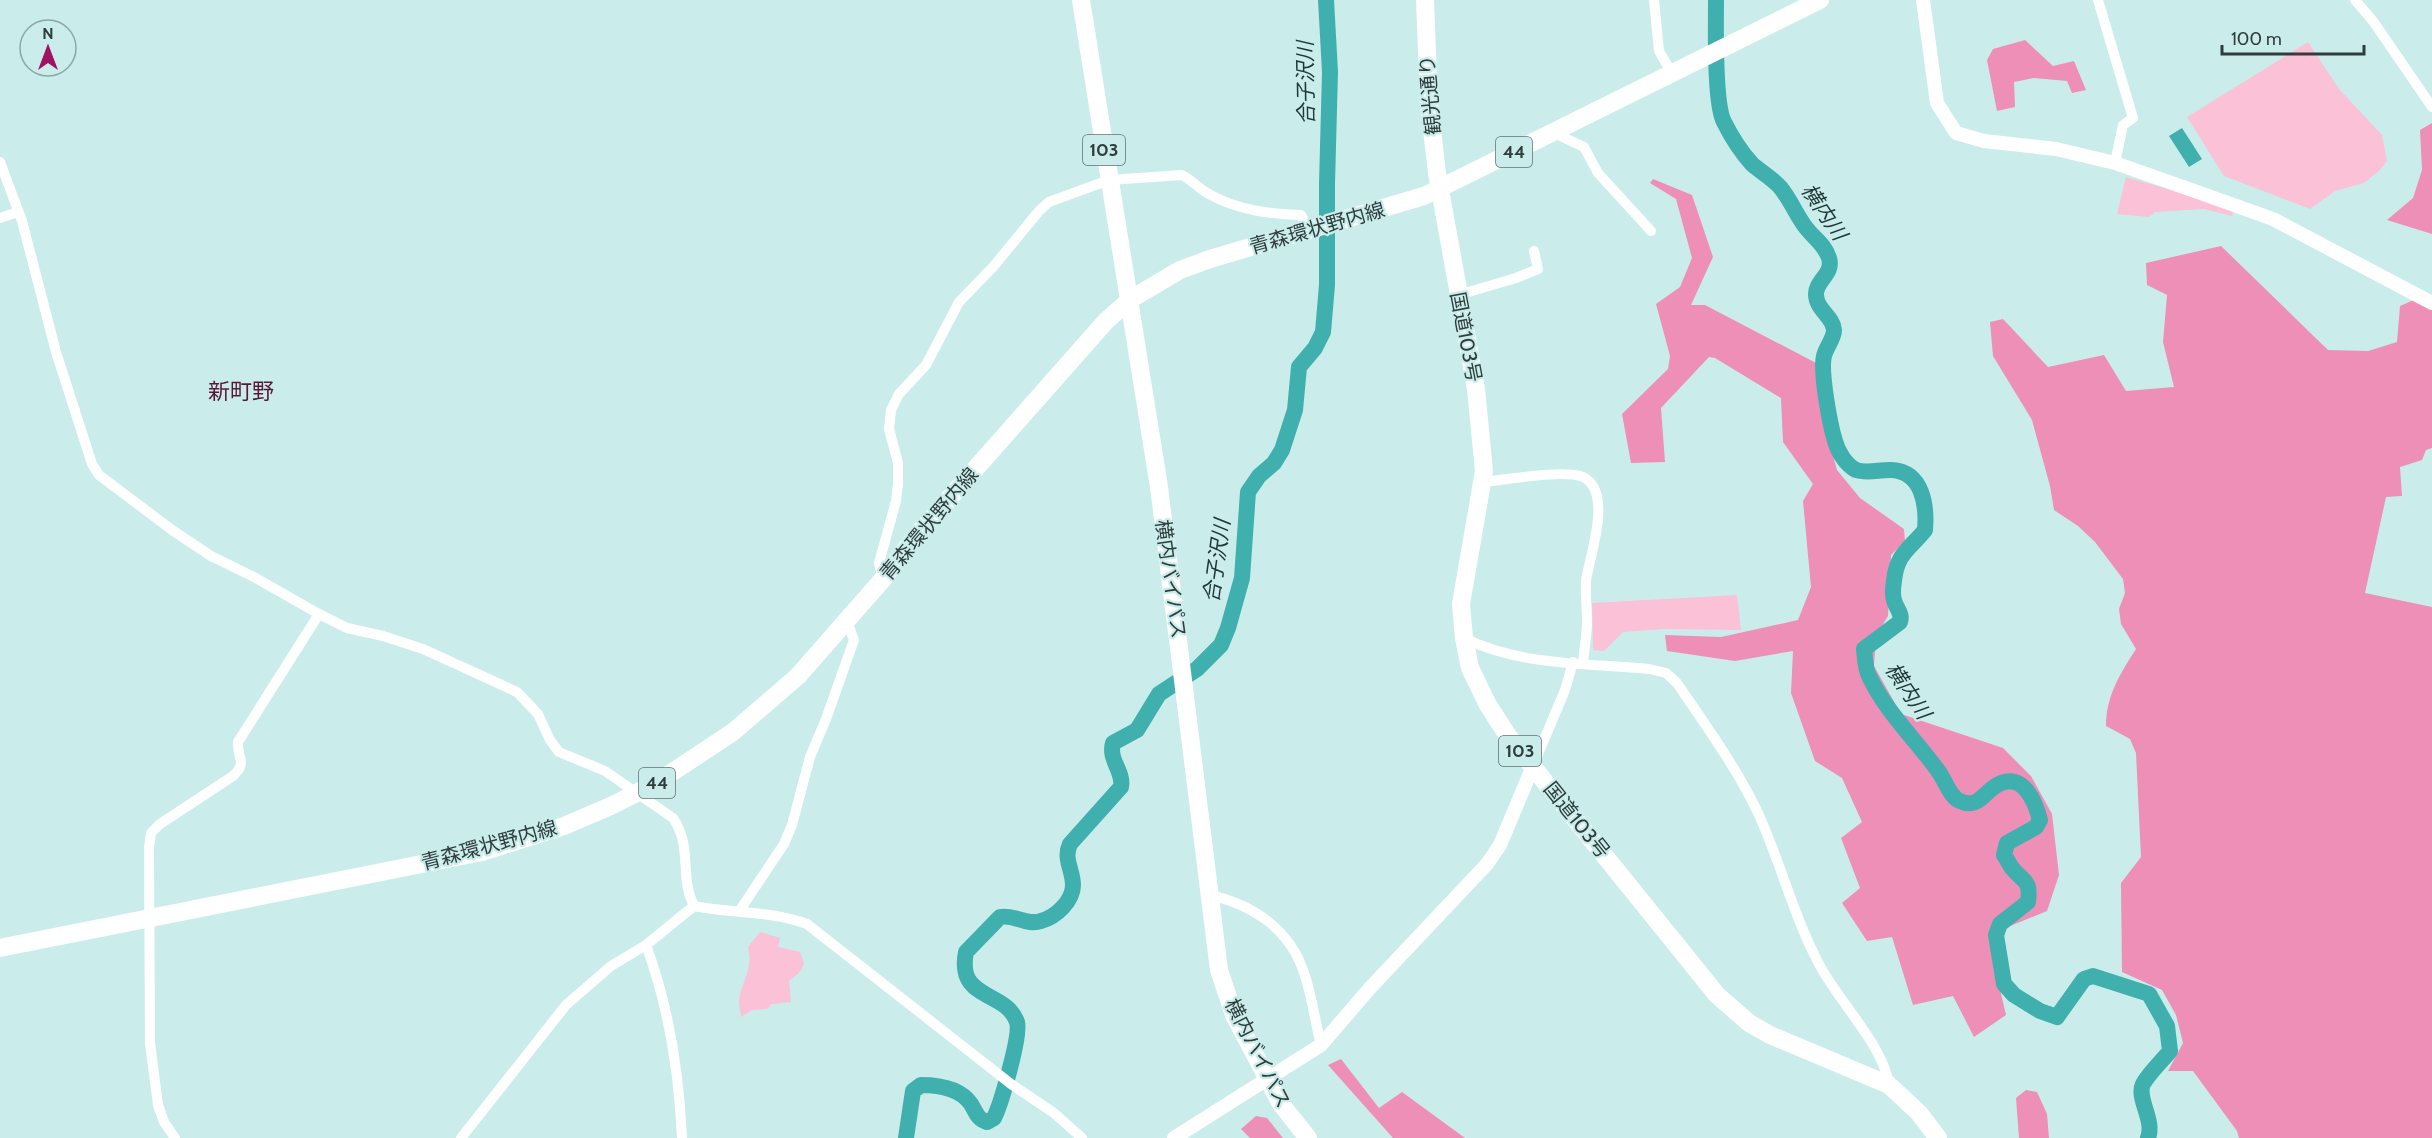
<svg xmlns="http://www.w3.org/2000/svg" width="2432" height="1138" font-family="Cabin,'Noto Sans JP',sans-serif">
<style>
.green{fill:#fac1d7}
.forest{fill:#ee8fb7}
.water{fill:#40b0ae}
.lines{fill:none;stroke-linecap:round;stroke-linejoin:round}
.river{stroke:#40b0ae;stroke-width:16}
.minor{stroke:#fff;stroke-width:10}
.tertiary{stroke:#fff;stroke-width:14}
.primary{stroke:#fff;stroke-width:18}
.trunk{stroke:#fff;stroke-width:18}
.labels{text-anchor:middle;stroke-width:4.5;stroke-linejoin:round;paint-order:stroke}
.shield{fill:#caedec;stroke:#5e7271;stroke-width:1.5}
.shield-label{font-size:18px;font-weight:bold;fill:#2f3d3c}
.street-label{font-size:20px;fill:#2f3d3c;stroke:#caedec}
.water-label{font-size:21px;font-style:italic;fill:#1f3837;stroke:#caedec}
.quarter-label{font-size:22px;fill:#581838;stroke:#caedec}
</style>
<rect width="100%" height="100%" fill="#caedec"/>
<g class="green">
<path d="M2308,42L2339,89L2382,135L2387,161L2379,171L2364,183L2335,191L2310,209L2224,176L2187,117Z"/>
<path d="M2126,177L2234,208L2232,216L2204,209L2155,212L2149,217L2117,214Z"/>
<path d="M1737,595L1741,630L1664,629L1623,632L1604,651L1593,650L1592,603Z"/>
<path d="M760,932L780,938L778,947L800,952L804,964L800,972L789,981L791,1002L772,1004L767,1009L752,1010L741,1017C741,1013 739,1007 739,1003C740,981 754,973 748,947Z"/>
</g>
<g class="forest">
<path d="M2025,40L2053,66L2074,61L2086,90L2072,93L2067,81L2034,78L2014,82L2015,107L1997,111L1987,60L1993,49Z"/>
<path d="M2432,123V234L2387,220L2413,198L2422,170L2420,130Z"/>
<path d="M1653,179L1692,195L1713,257L1691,305H1705L1818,364L1817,385L1825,427L1837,470L1860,498L1904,529L1905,541L1891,555L1888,616L1876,636L1874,666L1901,714L2003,748L2031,776L2052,814L2059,875L2047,911L2003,929L1991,951L2006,1015L1974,1037L1953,996L1913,1005L1892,937L1867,941L1842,903L1860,888L1841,838L1862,822L1842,778L1815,761L1791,693L1793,651L1735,661L1667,651L1665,635L1721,637L1798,620L1811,587L1803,501L1813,484L1783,442L1781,398L1715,358L1709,357L1661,408L1665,462L1631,463L1622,414L1668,369L1670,356L1656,304L1680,287L1692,258L1676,199L1650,183Z"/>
<path d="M2221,246L2328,350L2368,351L2397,342L2400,306L2416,299L2432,310V448L2426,450L2422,460L2400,467L2402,496L2386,497L2365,593L2432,607V1138H2239L2237,1131L2193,1071H2168L2183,1043L2176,1015L2162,990L2122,972L2121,883L2141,857L2136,753L2130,739L2106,726C2106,696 2120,674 2136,649L2121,624L2119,609L2125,593L2123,579L2095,542L2078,526L2054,510L2050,486L2032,420L1993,356L1990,322L2003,319L2048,367L2104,355L2126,391L2174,387L2163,342L2167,295L2147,285L2146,263Z"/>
<path d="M1341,1059L1379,1108L1402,1092L1465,1138H1393L1328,1065Z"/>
<path d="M2026,1090L2037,1092L2047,1114L2049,1138H2019L2016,1098Z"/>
<path d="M1256,1116L1267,1118L1283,1138H1250L1241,1129Z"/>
</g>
<path class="water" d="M2182,128L2202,159L2189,167L2169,136Z"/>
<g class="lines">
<g class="river">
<path d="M1716,0C1716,25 1714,103 1724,122C1731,136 1742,153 1752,164C1761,172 1772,178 1780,187C1791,200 1797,217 1807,229C1815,239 1825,245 1829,258C1834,274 1816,280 1816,294C1816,310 1833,316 1834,330C1834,339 1826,347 1824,356C1820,371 1830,425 1835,441C1838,452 1846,465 1856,470C1868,474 1881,469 1892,470C1923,472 1927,506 1925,530C1909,550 1897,553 1894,581C1893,588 1892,594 1894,600C1896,609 1903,613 1900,622L1864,649C1865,658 1865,668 1869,676C1886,712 1916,740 1939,772C1945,781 1951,798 1960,801C1979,810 1984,791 1999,784C2023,772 2035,801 2040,820L2036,827L2007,843L2004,855C2007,859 2009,864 2012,868C2024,883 2031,879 2028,902L2000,924L1996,935L2004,984L2014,995L2040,1011L2057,1017L2084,979L2093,976L2149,994L2167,1026L2170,1051C2162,1061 2149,1073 2143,1084C2136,1098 2155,1120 2148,1138"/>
<path d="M906,1138L913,1091L921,1085C940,1085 960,1088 971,1104C976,1112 977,1119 987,1122L994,1118C1001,1104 1021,1035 1017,1022C1006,990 956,1001 966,952L1000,917C1014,914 1027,926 1041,921C1056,917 1073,901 1073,885C1073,870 1063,859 1070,844L1121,787C1124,771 1108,760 1113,743L1137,730L1159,694L1197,669L1221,645L1228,628L1242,578L1248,492L1259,476L1274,463L1282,450L1295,410L1299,367L1315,348L1323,332L1327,285V184L1330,72L1326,0"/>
</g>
<g class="minor">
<path d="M1654,0L1659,51L1673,75"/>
<path d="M2098,0L2133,118L2123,125L2115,163"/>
<path d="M2355,0L2373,21L2432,107"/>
<path d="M1554,133L1584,147L1598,173L1651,231"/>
<path d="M0,162L22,221L56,352L92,464L99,475L172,530L211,556L254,577L319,614L347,628L383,636L423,649L517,692L538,714L550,740L559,752L605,771L673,818C693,847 679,877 694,906"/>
<path d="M0,218L18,212"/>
<path d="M1458,295L1516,278L1538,269L1534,251"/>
<path d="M1483,482C1505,480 1565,469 1583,477C1614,492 1589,557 1586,581C1585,594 1587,608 1587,622C1587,635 1584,649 1583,663"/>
<path d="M883,579L879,563L896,501L898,484V463L889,429L891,410L899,394L926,365L959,302L993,267L1039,211L1049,202L1109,180L1182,175C1192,180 1199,189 1209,194C1237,210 1269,214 1301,215L1309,231"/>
<path d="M1464,638C1520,666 1588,663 1649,669L1666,673L1677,683C1706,726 1737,768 1759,815C1781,864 1794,917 1819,964C1838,1001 1884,1046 1889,1085"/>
<path d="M1533,766L1565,690L1573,662"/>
<path d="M1209,895C1252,904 1290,929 1304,973C1312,996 1315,1021 1321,1045"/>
<path d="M740,910L784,844L792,825L810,757L826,719L854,640L847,621"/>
<path d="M646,945C669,1007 679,1072 682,1138"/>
<path d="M175,1138L164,1122L158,1105L150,1043L149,848L151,833L160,824L233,776C248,762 237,759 238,742L319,614"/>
<path d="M461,1138L566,1005L611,966L646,945L694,906C732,914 769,910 807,924L1011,1084L1054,1113L1082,1138"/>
</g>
<g class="tertiary">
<path d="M1923,0L1937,103L1956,133L1984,141L2056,149L2115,163L2189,189L2273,219L2432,303"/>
<path d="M1174,1138L1321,1045L1370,988L1487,864L1500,845L1533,766"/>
</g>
<path class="primary" d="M0,948L482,852L564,826L613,805L656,783L733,732L798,676L883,579L916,536L1106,321L1131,299L1180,270L1210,259L1424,196L1820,0"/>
<g class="trunk">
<path d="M1081,0L1159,487L1219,970L1234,1015L1281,1104L1308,1138"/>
<path d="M1425,0L1429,104L1437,173L1476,389L1484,471L1461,604L1464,638L1470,668L1488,705L1508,736L1717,995L1749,1023L1770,1035L1889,1085L1919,1113L1938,1138"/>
</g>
</g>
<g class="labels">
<g class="shield">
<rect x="1083" y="135" width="42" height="30" rx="4.5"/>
<rect x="1496" y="137" width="36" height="30" rx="4.5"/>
<rect x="1499" y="736" width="42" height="30" rx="4.5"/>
<rect x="639" y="768" width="36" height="30" rx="4.5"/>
</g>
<g class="shield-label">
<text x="1104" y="156">103</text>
<text x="1514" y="158">44</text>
<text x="1520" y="757">103</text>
<text x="657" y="789">44</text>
</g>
<g class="street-label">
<text transform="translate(1430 95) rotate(-95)" y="7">観光通り</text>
<text transform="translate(1317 228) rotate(-16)" y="7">青森環状野内線</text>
<text transform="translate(1466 337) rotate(79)" y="7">国道103号</text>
<text transform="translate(929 524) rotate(-50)" y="7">青森環状野内線</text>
<text transform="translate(1171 579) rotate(82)" y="7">横内バイパス</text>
<text transform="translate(1577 820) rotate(51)" y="7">国道103号</text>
<text transform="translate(489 845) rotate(-15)" y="7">青森環状野内線</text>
<text transform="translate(1258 1053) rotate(63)" y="7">横内バイパス</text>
</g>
<g class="water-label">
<text transform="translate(1306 83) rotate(-91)" y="7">合子沢川</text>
<text transform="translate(1824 212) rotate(56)" y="7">横内川</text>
<text transform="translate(1217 561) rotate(-82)" y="7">合子沢川</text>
<text transform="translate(1908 691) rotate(56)" y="7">横内川</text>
</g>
<g class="quarter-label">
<text x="241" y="399">新町野</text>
</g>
</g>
<g transform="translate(48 48)"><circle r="28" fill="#caedec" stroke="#8ca7a6" stroke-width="1.5"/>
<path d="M0-4.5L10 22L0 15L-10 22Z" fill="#9e1462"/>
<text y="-9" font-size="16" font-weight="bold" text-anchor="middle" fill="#2f3d3c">N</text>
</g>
<path d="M2222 45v9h142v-9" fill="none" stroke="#2f3d3c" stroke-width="3"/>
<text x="2231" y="45" font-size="18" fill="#2f3d3c" stroke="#caedec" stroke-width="4.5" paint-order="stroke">100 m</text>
</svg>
